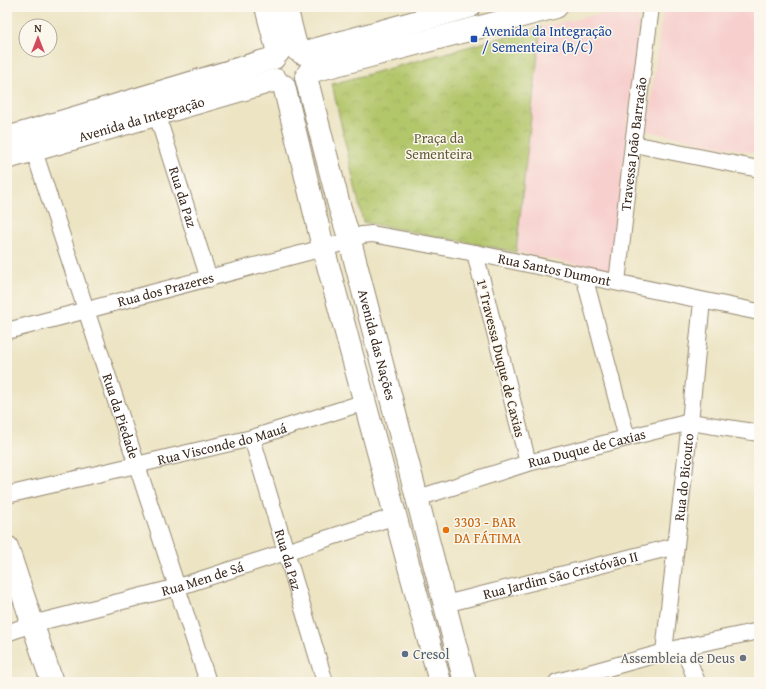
<svg xmlns="http://www.w3.org/2000/svg" width="766" height="689" font-family="'Gentium Book Plus',serif">
<style>
.built{fill:#f7d0ce}
.park{fill:url(#park-crowns);stroke:#767844}
.lines{fill:none;stroke-linecap:round;stroke-linejoin:round}
.minor-casing{stroke:#948770;stroke-width:18}
.secondary-casing{stroke:#948770;stroke-width:24}
.primary-casing{stroke:#948770;stroke-width:24}
.minor{stroke:#fff;stroke-width:16}
.secondary{stroke:#fff;stroke-width:22}
.primary{stroke:#fff;stroke-width:22}
.transit-dot{fill:#1a4fb4;stroke:#fbf7ec;stroke-width:1.5}
.food-dot{fill:#e8710a;stroke:#fbf7ec;stroke-width:1.5}
.service-dot{fill:#5c6f8a;stroke:#fbf7ec;stroke-width:1.5}
.worship-dot{fill:#6b7280;stroke:#fbf7ec;stroke-width:1.5}
.labels{text-anchor:middle;stroke-width:3;stroke-linejoin:round;paint-order:stroke}
.transit-label{font-size:14px;fill:#164399;stroke:#fbf7ec;text-anchor:start}
.street-label{font-size:14px;fill:#3b2a1e;stroke:#fbf7ec}
.park-label{font-size:14px;fill:#5f5935;stroke:#fbf7ec}
.food-label{font-size:14px;fill:#c56008;stroke:#fbf7ec;text-anchor:start}
.service-label{font-size:14px;fill:#4e5e75;stroke:#fbf7ec;text-anchor:start}
.worship-label{font-size:14px;fill:#5b616d;stroke:#fbf7ec;text-anchor:end}
</style>
<defs>
<pattern id="park-crowns" width="20" height="18" patternUnits="userSpaceOnUse"><rect width="20" height="18" fill="#b2c66a"/><path d="M2 6a3 3 0 1 1 6 0M12 15a3 3 0 1 1 6 0" fill="none" stroke="#9aaa5b"/></pattern>
</defs>
<rect width="100%" height="100%" fill="#fbf7ec"/>
<filter id="ink" filterUnits="userSpaceOnUse"><feTurbulence type="fractalNoise" baseFrequency=".025" numOctaves="2"/><feDisplacementMap in="SourceGraphic" scale="8" xChannelSelector="R" yChannelSelector="G"/><feConvolveMatrix kernelMatrix="1 2 1 2 8 2 1 2 1" color-interpolation-filters="sRGB"/></filter>
<filter id="wash" filterUnits="userSpaceOnUse"><feTurbulence type="fractalNoise" baseFrequency=".012" numOctaves="4" result="noise"/><feDisplacementMap in="SourceGraphic" scale="16" xChannelSelector="R" yChannelSelector="G"/><feGaussianBlur stdDeviation="0.9" result="paint"/><feColorMatrix in="noise" values="0 0 0 0 0 0 0 0 0 0 0 0 0 0 0 0 0 1.4 0 .05"/><feComposite in="paint" operator="in"/></filter>
<g filter="url(#wash)">
<rect width="100%" height="100%" fill="#ece4c3"/>
<g class="built">
<path d="M663,7H759V154L647,131Z"/>
<path d="M630,9L639,21L612,272L516,252L541,27L609,12Z"/>
</g>
<path class="park" d="M541,27L516,252L363,222L332,84Z"/>
</g>
<g filter="url(#ink)">
<g class="lines">
<defs>
<g id="minor">
<path id="s1" d="M157,115L209,279"/>
<path d="M633,144L759,169"/>
<path id="s2" d="M34,151L208,682"/>
<path d="M475,253L528,463"/>
<path d="M584,276L627,438"/>
<path id="s3" d="M617,282L633,144L651,7"/>
<path id="s4" d="M7,331L350,241L362,235L372,234L475,253L759,312"/>
<path id="s5" d="M252,438L325,682"/>
<path id="s6" d="M7,495L252,438L365,402"/>
<path id="s7" d="M418,498L528,463L690,422L759,433"/>
<path id="s8" d="M445,604L676,546"/>
<path id="s9" d="M7,633L32,624L178,587L396,516"/>
<path d="M683,647L697,682"/>
<path id="s10" d="M664,652L690,422L702,301"/>
<path d="M557,682L683,647L759,631"/>
</g>
<g id="secondary">
<path d="M266,7L278,53"/>
<path d="M286,7L297,50"/>
<path id="s11" d="M306,77L339,205L350,241L465,682"/>
<path d="M284,86L323,247L440,682"/>
<path d="M7,547L52,682"/>
</g>
<g id="primary">
<path d="M302,53L469,7"/>
<path d="M309,72L556,7"/>
<path d="M7,138L274,58"/>
<path id="s12" d="M7,158L276,80"/>
</g>
</defs>
<use href="#minor" class="minor-casing"/>
<use href="#secondary" class="secondary-casing"/>
<use href="#primary" class="primary-casing"/>
<use href="#minor" class="minor"/>
<use href="#secondary" class="secondary"/>
<use href="#primary" class="primary"/>
</g>
</g>
<rect class="transit-dot" x="470" y="35" width="8" height="8" rx="2"/>
<circle class="food-dot" cx="446" cy="530" r="4"/>
<circle class="service-dot" cx="405" cy="654" r="4"/>
<circle class="worship-dot" cx="743" cy="658" r="4"/>
<g class="labels">
<g class="transit-label">
<text x="482" y="36">Avenida da Integração<tspan x="482" dy="16">/ Sementeira (B/C)</tspan></text>
</g>
<g class="street-label">
<text dy="5" stroke="none"><textPath href="#s12" startOffset="140">Avenida da Integração</textPath></text>
<text dy="5" stroke="none"><textPath href="#s3" startOffset="139">Travessa João Barracão</textPath></text>
<text dy="5" stroke="none"><textPath href="#s1" startOffset="86">Rua da Paz</textPath></text>
<text dy="5" stroke="none"><textPath href="#s4" startOffset="564">Rua Santos Dumont</textPath></text>
<text dy="5" stroke="none"><textPath href="#s4" startOffset="164">Rua dos Prazeres</textPath></text>
<text dy="5" stroke="none"><textPath href="#s11" startOffset="277">Avenida das Nações</textPath></text>
<text transform="translate(501 358) rotate(76)" y="5">1ª Travessa Duque de Caxias</text>
<text dy="5" stroke="none"><textPath href="#s2" startOffset="279">Rua da Piedade</textPath></text>
<text dy="5" stroke="none"><textPath href="#s6" startOffset="221">Rua Visconde do Mauá</textPath></text>
<text dy="5" stroke="none"><textPath href="#s7" startOffset="176">Rua Duque de Caxias</textPath></text>
<text dy="5" stroke="none"><textPath href="#s10" startOffset="176">Rua do Bicouto</textPath></text>
<text dy="5" stroke="none"><textPath href="#s5" startOffset="127">Rua da Paz</textPath></text>
<text dy="5" stroke="none"><textPath href="#s8" startOffset="119">Rua Jardim São Cristóvão II</textPath></text>
<text dy="5" stroke="none"><textPath href="#s9" startOffset="203">Rua Men de Sá</textPath></text>
</g>
<g class="park-label">
<text x="439" y="143">Praça da<tspan x="439" dy="16">Sementeira</tspan></text>
</g>
<g class="food-label">
<text x="454" y="527">3303 - BAR<tspan x="454" dy="16">DA FÁTIMA</tspan></text>
</g>
<g class="service-label">
<text x="413" y="659">Cresol</text>
</g>
<g class="worship-label">
<text x="735" y="663">Assembleia de Deus</text>
</g>
</g>
<rect width="766" height="689" fill="none" stroke="#fbf7ec" stroke-width="24"/>
<g transform="translate(38 38)"><circle r="19" fill="#fbf7ec" stroke="#aea59a"/>
<path d="M0-3L7 15L0 10L-7 15Z" fill="#d1495b"/>
<text y="-6" font-size="11" font-weight="bold" text-anchor="middle" fill="#3b2a1e">N</text>
</g>
</svg>
